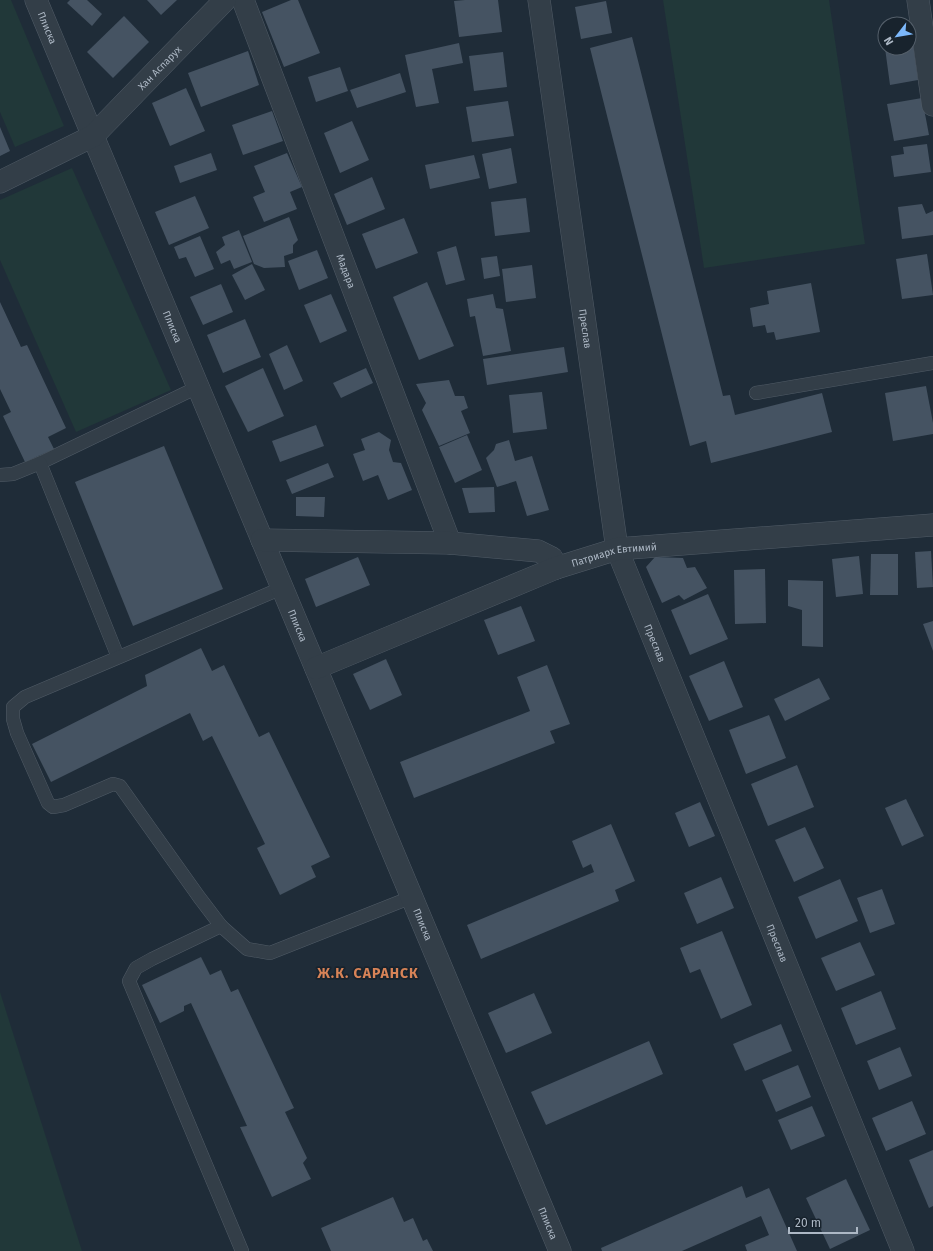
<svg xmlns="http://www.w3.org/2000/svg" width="933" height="1251" font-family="'Fira Sans',sans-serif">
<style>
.green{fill:#213839}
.building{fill:#455362}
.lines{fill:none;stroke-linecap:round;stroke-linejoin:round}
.lane-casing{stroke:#505b66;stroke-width:14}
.street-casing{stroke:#505b66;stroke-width:23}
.lane{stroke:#333e48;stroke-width:13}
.street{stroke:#333e48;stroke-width:22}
.labels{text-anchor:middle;stroke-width:3.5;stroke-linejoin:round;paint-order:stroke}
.street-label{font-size:10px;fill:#adb8c5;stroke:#18232d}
.district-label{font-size:14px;font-weight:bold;letter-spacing:1px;fill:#d78357;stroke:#18232d}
</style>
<rect width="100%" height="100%" fill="#1f2c38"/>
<g class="green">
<path d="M0,0H11L64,126L15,147L0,112Z"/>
<path d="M663,0H829L865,244L704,268Z"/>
<path d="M72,168L171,390L76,432L0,260V200Z"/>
<path d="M0,992L82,1251H0Z"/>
</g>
<g class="building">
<path d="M70,0H87L102,14L92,26L67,3Z"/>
<path d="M147,0H177L161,15Z"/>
<path d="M291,0H298L320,53L284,67L262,12Z"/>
<path d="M465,0H498L502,32L459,37L454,1Z"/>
<path d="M606,1L612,33L581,39L575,7Z"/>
<path d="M124,16L149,42L113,78L87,52Z"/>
<path d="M632,37L723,396L730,395L735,415L822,393L832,432L711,463L706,441L690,446L590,48Z"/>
<path d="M459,43L463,63L432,69L439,103L416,107L405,55Z"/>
<path d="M913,44L918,80L890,85L885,48H909V45Z"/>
<path d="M248,51L259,85L201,107L188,73Z"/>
<path d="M503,52L507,87L474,91L469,56Z"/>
<path d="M340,67L348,91L316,102L308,77Z"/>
<path d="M400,73L406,92L357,108L350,90Z"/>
<path d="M186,88L205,131L170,146L152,103Z"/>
<path d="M922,98L929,135L894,141L887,104Z"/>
<path d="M508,101L514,136L472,142L466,107Z"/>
<path d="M272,111L283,141L243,155L232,125Z"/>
<path d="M352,121L369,160L340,173L324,133Z"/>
<path d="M0,127L10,151L0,156Z"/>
<path d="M927,144L931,172L894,177L891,156L904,154L903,147Z"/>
<path d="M511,148L517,183L489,189L482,154Z"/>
<path d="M211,153L217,170L180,183L174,166Z"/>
<path d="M287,153L302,187L290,192L297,209L264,222L253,197L265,192L254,166Z"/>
<path d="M474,155L480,178L430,189L425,165Z"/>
<path d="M372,177L385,209L347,225L334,194Z"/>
<path d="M195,196L209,228L169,245L155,212Z"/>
<path d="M526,198L530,232L495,236L491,202Z"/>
<path d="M922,204L926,214L933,211V235L902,239L898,207Z"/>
<path d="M289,217L298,240L293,245V253L284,256L285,267L264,268L254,264L243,236Z"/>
<path d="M404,218L418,253L376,269L362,234Z"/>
<path d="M239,230L252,262L234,269L230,260L221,264L216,252L225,245L222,237Z"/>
<path d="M200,236L214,269L195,277L186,257L179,259L174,247Z"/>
<path d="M456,246L465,280L446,285L437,252Z"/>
<path d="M317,250L328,278L299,290L288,261Z"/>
<path d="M927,254L933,295L902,299L896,259Z"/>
<path d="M497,256L500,276L484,279L481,258Z"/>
<path d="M252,264L265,290L245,300L232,275Z"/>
<path d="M532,265L536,298L506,302L502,269Z"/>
<path d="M427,282L454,346L419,360L393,297Z"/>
<path d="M811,283L820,332L776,340L774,332L767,333L765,325L753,327L750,308L769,304L767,291Z"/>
<path d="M221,284L233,312L203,325L190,297Z"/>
<path d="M331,294L347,331L320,343L304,305Z"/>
<path d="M493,294L496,308L503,309L511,351L483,356L475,316L470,317L467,299Z"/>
<path d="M0,302L21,347L27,345L66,428L48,437L54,449L25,462L3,416L11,412L0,389Z"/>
<path d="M245,319L261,357L223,373L207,335Z"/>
<path d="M287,345L303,381L284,390L269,354Z"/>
<path d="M564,347L568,372L487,385L483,359Z"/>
<path d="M263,368L284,416L248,432L225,386Z"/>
<path d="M366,368L373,383L341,398L333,383Z"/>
<path d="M449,380L455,396H464L468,408L461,411L470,433L439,446L422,410L426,403L416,384Z"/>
<path d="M926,386L933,423V434L893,441L885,393Z"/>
<path d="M542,392L547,429L513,433L509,395Z"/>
<path d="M316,425L324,446L280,462L272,441Z"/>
<path d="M379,432L391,440L389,450L393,462L401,463L412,490L388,500L378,475L363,481L353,454L365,450L361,439Z"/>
<path d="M467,435L482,470L455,483L439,447Z"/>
<path d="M509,440L515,461L532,456L549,510L527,516L516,481L497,487L486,458L494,450L496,444Z"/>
<path d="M164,446L223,589L133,626L75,482Z"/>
<path d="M328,463L334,477L292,494L286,480Z"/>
<path d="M494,487L495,512L469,513L462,488Z"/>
<path d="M296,497H325L324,517L296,516Z"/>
<path d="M931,551L933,587L917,588L915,552Z"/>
<path d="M871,554H898V595H870Z"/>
<path d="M859,556L863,594L836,597L832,559Z"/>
<path d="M358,557L370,585L316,607L305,579Z"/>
<path d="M655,557L683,558L687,568L695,567L707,588L684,600L679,595L662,603L646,567Z"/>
<path d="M765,569L766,623L735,624L734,570Z"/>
<path d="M788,580L823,581V647L802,646V610L788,606Z"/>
<path d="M708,594L728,639L690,655L671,610Z"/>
<path d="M521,606L535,641L498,655L484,620Z"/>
<path d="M933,621V651L923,624Z"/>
<path d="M201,648L212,671L224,665L259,737L269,732L330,857L311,866L316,877L280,895L257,848L265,844L212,736L203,741L190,713L51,782L32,744L147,686L145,675Z"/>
<path d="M386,659L402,695L370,710L353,674Z"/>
<path d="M724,661L743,707L709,721L689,676Z"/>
<path d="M547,665L570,724L550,731L555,743L414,798L400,762L530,711L517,677Z"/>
<path d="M819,678L830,699L785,721L774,699Z"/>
<path d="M769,715L786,758L746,774L729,730Z"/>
<path d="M797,765L814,807L768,826L751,784Z"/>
<path d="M906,799L924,836L902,846L885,808Z"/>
<path d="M700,802L715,836L689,847L675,813Z"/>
<path d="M611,824L635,881L615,890L619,901L481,959L467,925L594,872L591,864L583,868L572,841Z"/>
<path d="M805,827L824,868L794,882L775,840Z"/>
<path d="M721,877L734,908L697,924L684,893Z"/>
<path d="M840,879L858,921L816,939L798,897Z"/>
<path d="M882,889L895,924L870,933L857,898Z"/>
<path d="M722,931L752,1005L721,1019L700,969L690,973L680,948Z"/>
<path d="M860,942L875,975L836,991L821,958Z"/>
<path d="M201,957L210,975L221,970L231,992L238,989L294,1108L285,1112L307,1158L303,1163L311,1179L272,1197L240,1127L247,1126L191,1003L184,1006V1011L160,1023L142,985Z"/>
<path d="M881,991L896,1029L856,1045L841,1008Z"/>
<path d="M534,993L552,1033L506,1053L488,1013Z"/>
<path d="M781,1024L792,1051L745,1071L733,1044Z"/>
<path d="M649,1041L663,1074L546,1125L531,1092Z"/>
<path d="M900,1047L912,1076L879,1090L867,1061Z"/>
<path d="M798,1065L811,1097L776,1112L762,1080Z"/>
<path d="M912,1101L926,1134L886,1151L872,1118Z"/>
<path d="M812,1106L825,1136L791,1150L778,1120Z"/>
<path d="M933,1150V1206L929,1208L909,1160Z"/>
<path d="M846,1179L870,1230L830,1249L806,1198Z"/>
<path d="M742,1186L746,1198L769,1188L797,1251H747L745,1245L769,1235L761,1216L682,1251H602L601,1248Z"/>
<path d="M393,1197L404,1222L413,1218L423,1241L427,1239L433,1251H331L321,1228Z"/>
</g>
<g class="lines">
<defs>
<g id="lane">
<path d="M756,393L933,363"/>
<path d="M40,463L198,387"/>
<path d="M0,475L13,474L40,463L118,657"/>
<path d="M221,926L247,949L270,953L412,897"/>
<path d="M242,1251L129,981L136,968L152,959L221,926L199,897L120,786L113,784L64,805L53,807L48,803L17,733L13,719V707L25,697L282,588"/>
</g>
<g id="street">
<path id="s1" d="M36,0L560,1251"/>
<path id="s2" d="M243,0L450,543"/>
<path id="s3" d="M539,0L617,549L903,1251"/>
<path d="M918,0L933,105"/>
<path id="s4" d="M0,182L93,136L225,0"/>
<path d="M262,540L450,543L538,551L552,558L556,568"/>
<path id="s5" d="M316,668L556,568L617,549L933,525"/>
</g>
</defs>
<use href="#lane" class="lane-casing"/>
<use href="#street" class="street-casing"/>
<use href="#lane" class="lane"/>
<use href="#street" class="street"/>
</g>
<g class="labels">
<g class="street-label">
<text dy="4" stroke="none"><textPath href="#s1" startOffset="30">Плиска</textPath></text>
<text dy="4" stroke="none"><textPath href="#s4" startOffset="199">Хан Аспарух</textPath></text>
<text dy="4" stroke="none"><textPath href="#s2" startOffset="290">Мадара</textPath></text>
<text dy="4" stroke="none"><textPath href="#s1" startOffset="354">Плиска</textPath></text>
<text dy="4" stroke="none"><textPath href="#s3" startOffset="332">Преслав</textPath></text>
<text dy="4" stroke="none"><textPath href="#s5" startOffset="320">Патриарх Евтимий</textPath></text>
<text dy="4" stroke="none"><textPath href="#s1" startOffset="678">Плиска</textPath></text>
<text dy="4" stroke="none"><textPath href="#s3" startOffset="656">Преслав</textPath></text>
<text dy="4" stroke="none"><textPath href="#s1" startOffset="1002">Плиска</textPath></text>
<text dy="4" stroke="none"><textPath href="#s3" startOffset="980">Преслав</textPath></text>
<text dy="4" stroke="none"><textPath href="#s1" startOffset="1326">Плиска</textPath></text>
</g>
<g class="district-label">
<text x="368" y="978">Ж.К. САРАНСК</text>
</g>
</g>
<g transform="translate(897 36) rotate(239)"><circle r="19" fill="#18232d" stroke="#545f6a"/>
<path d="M0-3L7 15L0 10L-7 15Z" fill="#7cb8fb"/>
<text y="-6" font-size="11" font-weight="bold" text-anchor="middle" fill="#adb8c5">N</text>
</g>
<path d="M789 1227v6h68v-6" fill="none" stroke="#adb8c5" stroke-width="2"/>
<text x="795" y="1227" font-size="12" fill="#adb8c5" stroke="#18232d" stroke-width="3" paint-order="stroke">20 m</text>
</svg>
